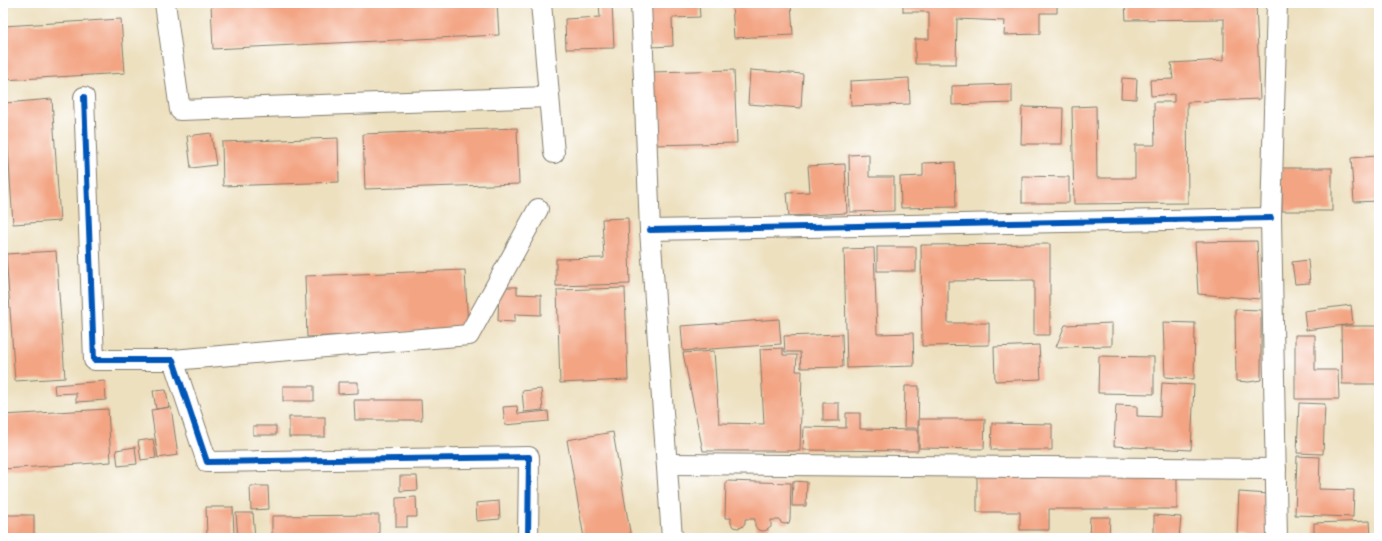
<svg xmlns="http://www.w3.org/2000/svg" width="1382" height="541" font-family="Caveat,sans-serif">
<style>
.building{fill:#f3a483}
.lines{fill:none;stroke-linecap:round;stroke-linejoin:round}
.street-casing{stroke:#847e6e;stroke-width:22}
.street{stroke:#fff;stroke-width:20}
.cycleway-casing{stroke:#fff;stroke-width:8}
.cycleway{stroke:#0057b8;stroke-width:6}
</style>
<rect width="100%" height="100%" fill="#fff"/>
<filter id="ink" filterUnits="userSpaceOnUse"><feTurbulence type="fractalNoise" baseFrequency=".025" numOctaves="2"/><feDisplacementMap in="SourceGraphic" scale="8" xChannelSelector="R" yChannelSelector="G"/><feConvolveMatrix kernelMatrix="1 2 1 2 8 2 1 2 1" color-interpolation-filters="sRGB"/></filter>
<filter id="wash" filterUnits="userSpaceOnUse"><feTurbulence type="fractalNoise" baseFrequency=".012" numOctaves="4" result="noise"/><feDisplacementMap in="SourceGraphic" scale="16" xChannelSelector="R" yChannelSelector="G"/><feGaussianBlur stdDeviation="0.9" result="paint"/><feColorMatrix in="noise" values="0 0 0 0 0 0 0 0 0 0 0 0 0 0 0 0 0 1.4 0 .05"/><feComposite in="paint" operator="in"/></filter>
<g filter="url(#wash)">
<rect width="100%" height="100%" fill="#ede0bf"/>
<g id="blocks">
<g class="building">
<path d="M225,3H497L499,35L213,49L211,4Z"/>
<path d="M599,3H612L614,48L566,49L565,19L600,17Z"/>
<path d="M648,3H699L700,17L672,18L673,46L650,47Z"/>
<path d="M732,3H791L793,35L734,38Z"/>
<path d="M903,3H1057V13H1040V34L1004,35L1005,21L957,19L956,64H915V39H929V12H903Z"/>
<path d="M1125,3H1256L1260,99L1187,102L1188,203L1074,204L1072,107L1096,106L1097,178H1135V145H1155L1154,102H1174V94L1151,96L1150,80L1173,79L1171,63L1224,60V19L1126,20Z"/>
<path d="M121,19L125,73L3,80V26Z"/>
<path d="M734,70L737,143L654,145L651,72Z"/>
<path d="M750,70L803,74L801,108L748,104Z"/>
<path d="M909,78L910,104L851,106L850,81Z"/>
<path d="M1122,78L1137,79L1136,99L1121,98Z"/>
<path d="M1012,84V103L952,105V86Z"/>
<path d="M52,99L60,221L13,224L5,103Z"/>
<path d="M1022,107L1063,108L1062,144H1021Z"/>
<path d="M517,128L519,184L365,189L363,134Z"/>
<path d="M211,133L216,165L191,168L187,136Z"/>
<path d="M338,138L339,182L223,186L222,142Z"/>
<path d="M869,154V177H894V211L850,212L849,155Z"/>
<path d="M1377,156L1379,175V201L1354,202L1351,158Z"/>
<path d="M955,162L956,207L901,208L900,177L923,176V163Z"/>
<path d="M845,164L847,213L789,216L787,193L810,192L808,166Z"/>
<rect x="1282" y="168" width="50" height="43"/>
<path d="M1022,176L1069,177V203H1022Z"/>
<path d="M628,218L630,284L556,286V259L604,258L602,219Z"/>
<path d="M1257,241L1260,299L1198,294L1195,242Z"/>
<path d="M1050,244V335H1034V280L948,281V323H989V345L922,346L921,245Z"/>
<rect x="877" y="247" width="39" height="24"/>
<path d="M874,248L877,334L913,333L914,366L847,368L844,249Z"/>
<path d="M56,251L65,378L15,381L6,254Z"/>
<path d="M1308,260L1310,283L1295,284L1292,262Z"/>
<path d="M465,270L468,330L307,337L305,276Z"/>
<path d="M499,287H517V294L541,295V315L515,314V322L498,321Z"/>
<path d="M625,288L628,380L560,383L557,290Z"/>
<path d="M1351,305L1353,324L1306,330L1304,311Z"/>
<path d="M1235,309L1261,310V380L1249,382L1236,381Z"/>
<path d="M779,319L781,344L683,351L681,326Z"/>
<path d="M1163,322L1195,323L1194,379L1165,377Z"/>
<path d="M1112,323V346L1056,347L1065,325Z"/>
<path d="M1341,326H1379V384H1342Z"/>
<path d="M842,334L843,367L801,368L800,352H785L784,336Z"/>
<path d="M1295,335H1315V370H1338L1339,399H1295Z"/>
<path d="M1039,345L1041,379L995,381L994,347Z"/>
<path d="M783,348V355H797L796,371H802L800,451H703L683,353L714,351L719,423L764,424L760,349Z"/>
<path d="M1099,356L1154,357V394L1098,393Z"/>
<path d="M105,381L106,400L76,402V393L55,394L54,385Z"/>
<path d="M338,382H358V393L338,394Z"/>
<path d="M1162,383L1194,385L1191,450L1114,446L1116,405L1137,406V416L1160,417Z"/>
<rect x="283" y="386" width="31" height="15"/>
<path d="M905,386H919L918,428H904Z"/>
<path d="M541,389L543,410L524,412L522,391Z"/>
<path d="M166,390L169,407L156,409L153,391Z"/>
<path d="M354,400H421L422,420H355Z"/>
<rect x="823" y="403" width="16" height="18"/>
<path d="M1299,403L1325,404L1323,454L1297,453Z"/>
<path d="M517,406L518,414L548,411L549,421L505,425L503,407Z"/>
<path d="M171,407L178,455L158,458L151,410Z"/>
<path d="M108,409L111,462L3,469V415Z"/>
<path d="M846,413H860V429L918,430V451L803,450L804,427L846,428Z"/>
<rect x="289" y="417" width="36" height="20"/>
<path d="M919,419H985L984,449L919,448Z"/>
<path d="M992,423L1052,424V450H991Z"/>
<rect x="253" y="426" width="23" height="9"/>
<path d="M613,432L631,538H584L567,440Z"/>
<path d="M153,439L156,458L141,460L138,441Z"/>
<path d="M135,447L137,464L118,466L116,450Z"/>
<path d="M1297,456L1320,457L1319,489L1354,490L1353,517L1295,515Z"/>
<path d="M977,471H1177V509H1049V530H1020V512H977Z"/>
<path d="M400,476H417L418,490L400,491Z"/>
<path d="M726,481L791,483L790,519L789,523L785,524L781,523L780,520H771V527L767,530L763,531L758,530L755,526V519H745V523L742,527L738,528L733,527L731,523V518H725Z"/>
<path d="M793,481L807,482L806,506H792Z"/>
<path d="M250,486H268L269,509L251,510Z"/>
<path d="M1239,492L1269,494L1267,537L1237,536Z"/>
<path d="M416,497L417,517H407V527H396V498Z"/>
<path d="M499,501L500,519L477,521L476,503Z"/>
<path d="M206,507H233L234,538H207Z"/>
<path d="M236,513H253L255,538H238Z"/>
<rect x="3" y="515" width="31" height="23"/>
<path d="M379,515V538H272V516Z"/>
<path d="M1154,515L1181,517L1179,538H1154Z"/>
<path d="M1090,517H1110L1109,538H1089Z"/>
<path d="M1370,521L1371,538H1314V523Z"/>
</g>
</g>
</g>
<g filter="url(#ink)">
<use href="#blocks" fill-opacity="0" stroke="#847e6e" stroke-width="1"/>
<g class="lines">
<defs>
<g id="street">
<path d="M165,3L180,110L549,97"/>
<path d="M541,3L554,153"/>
<path d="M641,3L650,230L672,538"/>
<path d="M84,97L94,360H173L207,462L529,457L528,538"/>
<path d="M650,230L1271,218"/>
<path d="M173,360L469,335L538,209"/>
<path d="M667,464L1276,469"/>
<path d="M1277,538L1271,218L1277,3"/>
</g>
</defs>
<use href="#street" class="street-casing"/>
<use href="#street" class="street"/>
<defs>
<g id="cycleway">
<path d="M84,97L94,360H173L207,462L529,457L528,538"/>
<path d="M650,230L1271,218"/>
</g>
</defs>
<use href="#cycleway" class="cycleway-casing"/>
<use href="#cycleway" class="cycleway"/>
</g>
</g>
<rect width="1382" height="541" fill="none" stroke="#fff" stroke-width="16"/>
</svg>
